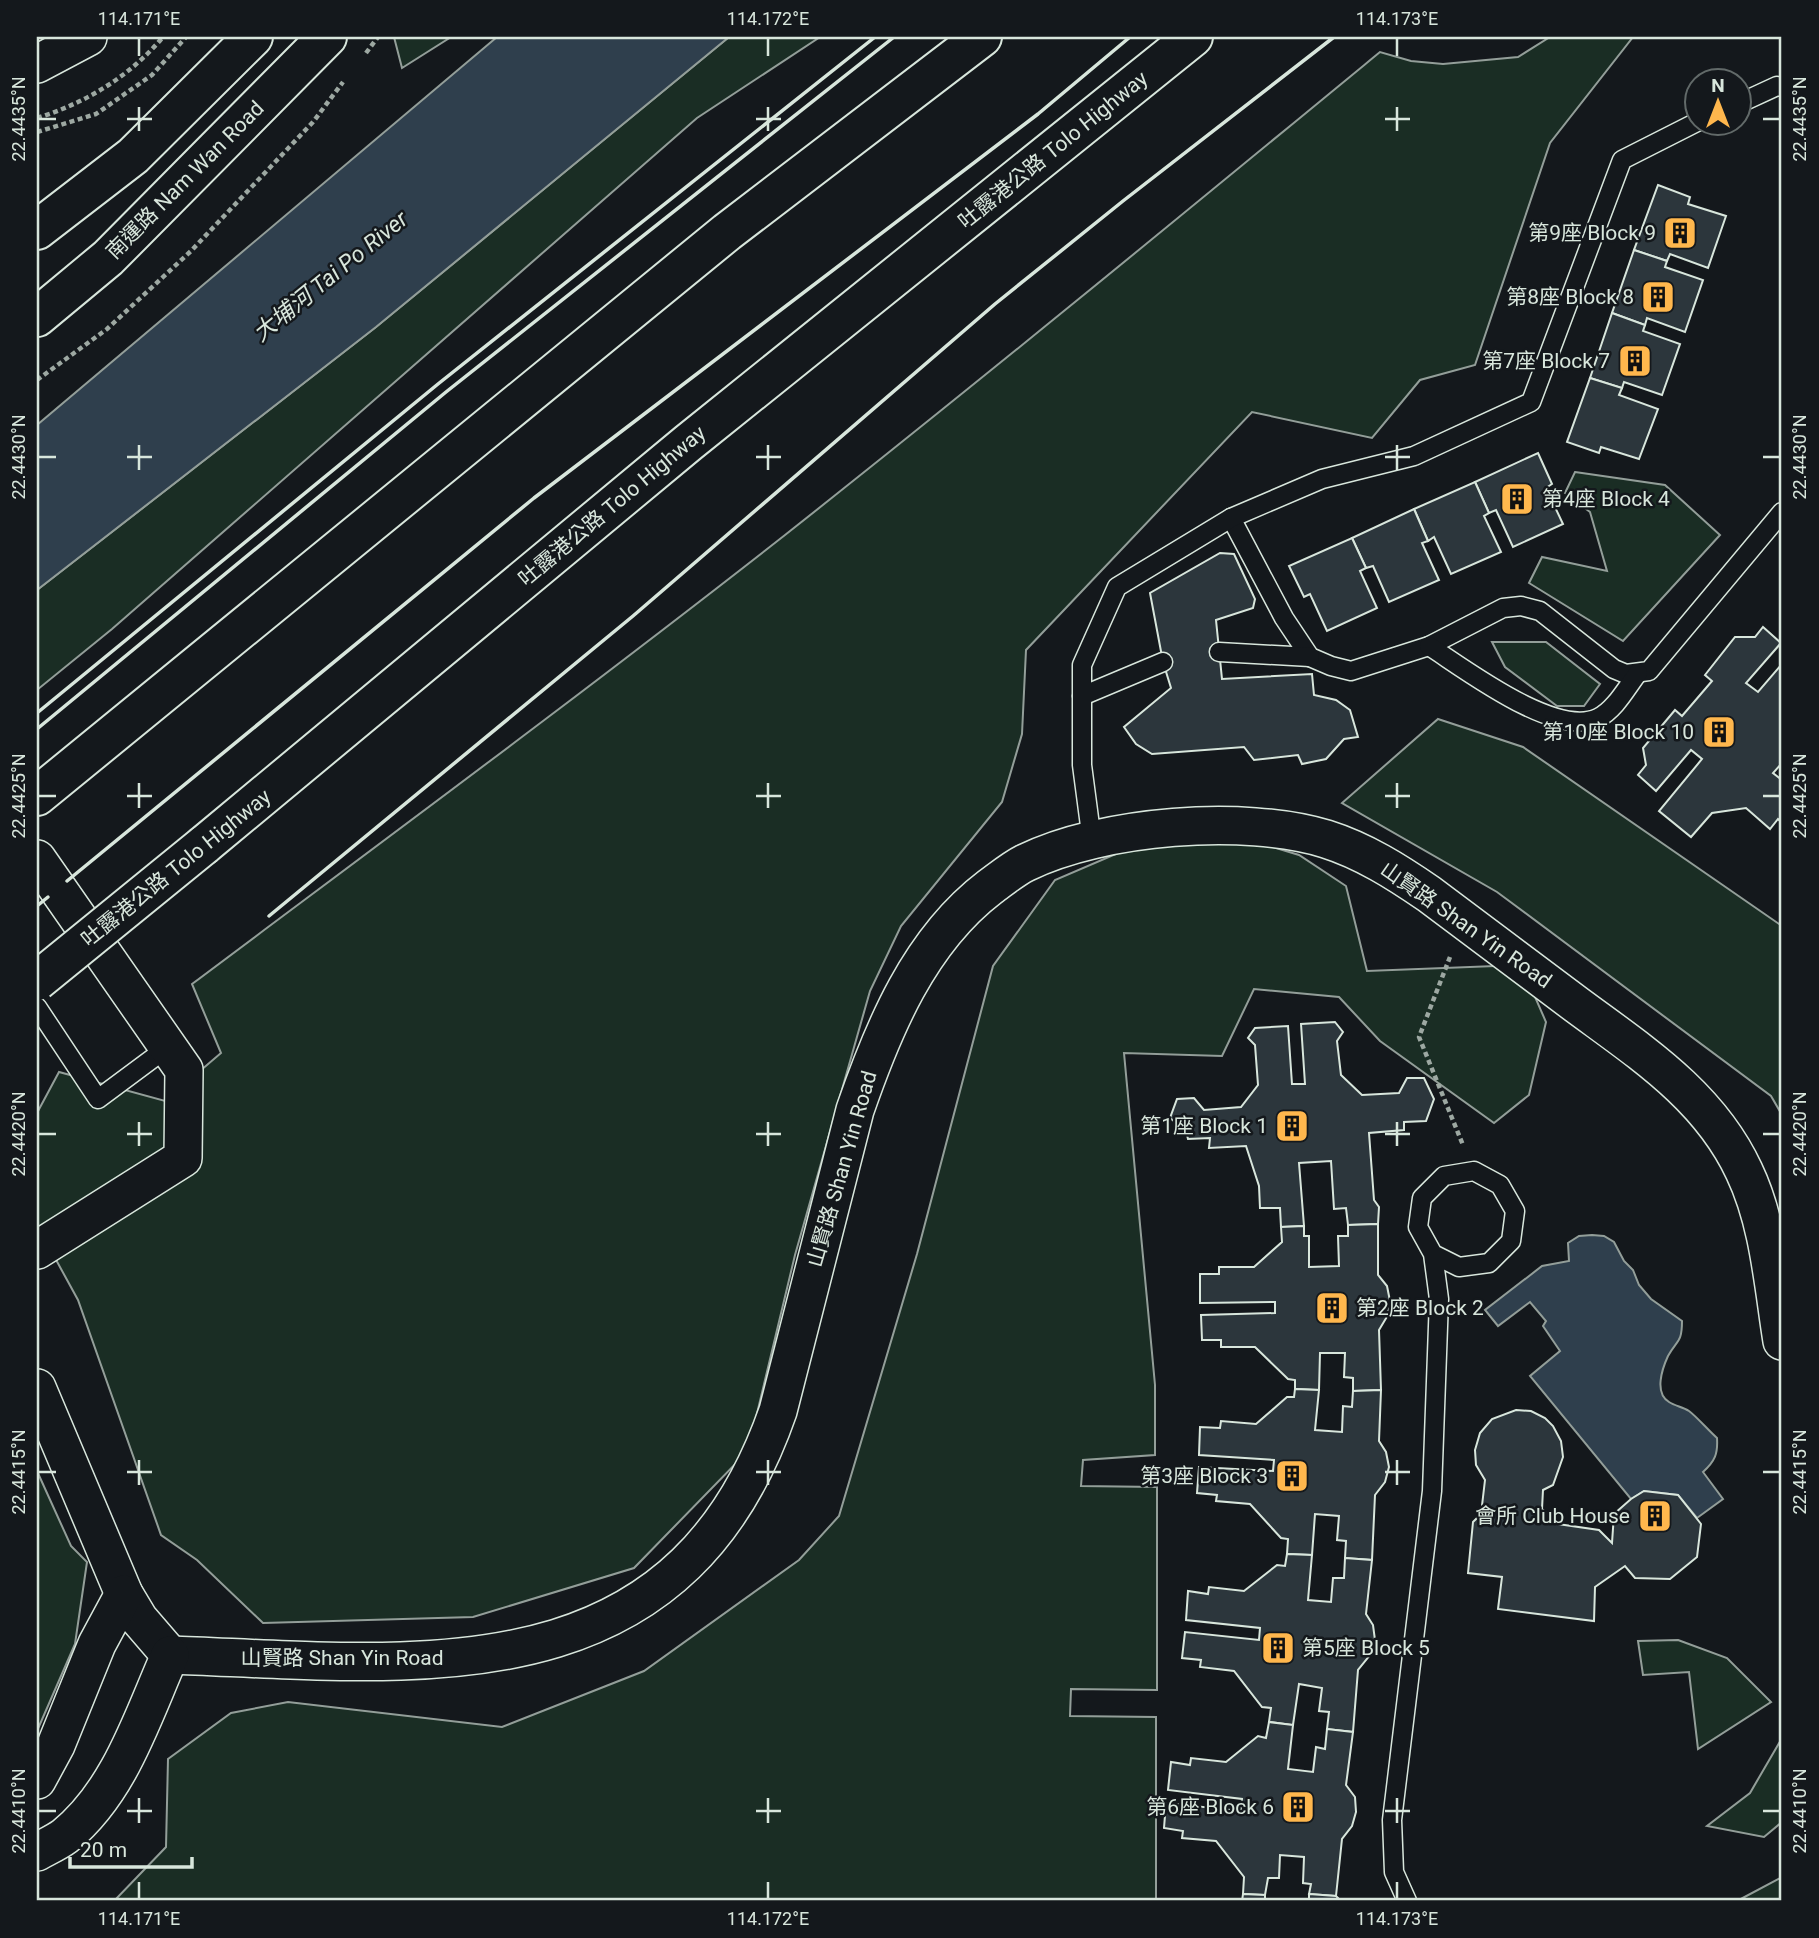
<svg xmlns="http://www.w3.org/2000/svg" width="1819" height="1938" font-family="Roboto,'Noto Sans TC',sans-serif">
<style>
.green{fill:#1a2d24;stroke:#939e99;stroke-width:2}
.water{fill:#2f3f4d;stroke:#939e99;stroke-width:2}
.building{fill:#2c363c;stroke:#d8e6dc;stroke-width:2}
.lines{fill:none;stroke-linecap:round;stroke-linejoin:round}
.service-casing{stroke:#d8e6dc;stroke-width:21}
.minor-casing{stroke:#d8e6dc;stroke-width:40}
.secondary-casing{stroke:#d8e6dc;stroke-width:42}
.motorway-casing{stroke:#d8e6dc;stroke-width:42}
.path{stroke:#9da8a2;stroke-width:4.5;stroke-dasharray:5 3.5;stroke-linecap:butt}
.service{stroke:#14181c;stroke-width:18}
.minor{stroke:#14181c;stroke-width:37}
.secondary{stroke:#14181c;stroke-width:38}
.motorway{stroke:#14181c;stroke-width:38}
.motorway-bridge-casing{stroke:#d8e6dc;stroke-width:42;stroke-linecap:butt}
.motorway-bridge{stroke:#14181c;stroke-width:38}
.wall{stroke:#d8e6dc;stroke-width:3.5}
.ticks{fill:none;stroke:#d8e6dc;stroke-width:2.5}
.labels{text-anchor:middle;stroke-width:5;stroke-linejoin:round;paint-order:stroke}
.street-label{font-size:21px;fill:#d8e6dc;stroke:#14181c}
.poi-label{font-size:21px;fill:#d8e6dc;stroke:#14181c;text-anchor:end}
.water-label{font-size:23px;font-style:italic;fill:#d8e6dc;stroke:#14181c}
.neatline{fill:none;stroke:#d8e6dc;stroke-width:2.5}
.ticks-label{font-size:18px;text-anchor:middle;fill:#d8e6dc}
</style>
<rect width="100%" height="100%" fill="#14181c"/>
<g class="green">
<path d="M394,37H451L402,68Z"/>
<path d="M729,37H820L697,118L112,629L37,690V590L376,327Z"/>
<path d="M1550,37H1633L1550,143L1475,365L1420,380L1372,438L1252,412L1026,650L1022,734L1002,802L901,926L870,991L795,1255L748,1451L634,1568L473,1617L263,1623L197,1560L161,1535L78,1300L37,1225V1113L59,1072L165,1101L221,1053L192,984C391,835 590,688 785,535C985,377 1183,214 1380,52L1411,61L1443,64L1518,57Z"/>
<path d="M1575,472L1665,485L1720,535L1623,641L1529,583L1542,557L1607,571L1590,512L1565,493Z"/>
<path d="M1492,642H1546L1600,684L1584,706H1557L1505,667Z"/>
<path d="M1438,719L1523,747L1782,926V1115L1771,1096L1497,892L1342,803Z"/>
<path d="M1229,834L1299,855L1346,886L1367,971L1521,965L1546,1022L1529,1095L1494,1123L1380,1041L1339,997L1254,989L1222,1056L1124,1053L1155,1385V1455L1083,1460L1081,1486L1157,1487V1690L1071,1689L1070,1716L1156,1717V1901H114L166,1847L168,1759L231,1713L288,1702L502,1727L644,1671L799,1560L839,1516L917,1254L993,966L1055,880L1153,838Z"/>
<path d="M37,1471L71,1546L87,1562L75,1644L37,1731Z"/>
<path d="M1678,1640L1727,1658L1771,1702L1698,1749L1689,1672L1643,1675L1638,1641Z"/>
<path d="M1782,1738V1822L1764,1837L1707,1826L1750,1793Z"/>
<path d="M1782,1877V1901H1737Z"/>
</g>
<g class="water">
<path d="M497,37H729L376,327L37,590V425Z"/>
<path d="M1592,1235L1604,1236L1614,1242L1624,1261L1633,1270L1639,1285L1651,1299L1682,1321C1682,1343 1677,1340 1668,1356C1662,1369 1654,1393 1669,1402C1675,1406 1683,1407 1689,1411C1696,1416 1709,1431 1717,1438C1718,1454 1715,1461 1703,1472L1723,1499L1697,1518L1678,1495L1644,1491L1631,1499L1530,1376L1560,1351L1543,1326L1546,1321L1530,1302L1498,1326L1485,1310L1542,1266L1569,1261L1568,1243L1579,1236Z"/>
</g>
<g class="building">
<path d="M1658,185L1690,197L1688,204L1726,216L1708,268L1670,254L1667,261L1634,250Z"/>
<path d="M1634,250L1667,261L1665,267L1703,280L1685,332L1647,318L1645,325L1612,313Z"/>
<path d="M1612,313L1645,325L1643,331L1680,344L1662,395L1624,382L1622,388L1590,378Z"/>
<path d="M1590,378L1622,388L1619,395L1658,409L1639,459L1601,447L1599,453L1567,442Z"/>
<path d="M1538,453L1552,484L1546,488L1563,524L1513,547L1496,510L1489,513L1475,482Z"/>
<path d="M1475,482L1489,513L1484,516L1501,552L1451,574L1434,537L1428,541L1414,509Z"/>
<path d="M1414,509L1428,541L1422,543L1439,580L1389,602L1373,566L1366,568L1352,538Z"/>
<path d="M1352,538L1366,568L1360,571L1377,608L1327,631L1310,594L1304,597L1289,566Z"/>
<path d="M1220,553L1234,554L1255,599L1253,608L1216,620L1222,679L1312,674L1314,695L1336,700L1350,710L1358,737L1344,739L1326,759L1302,764L1298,755L1254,760L1244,747L1152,754L1136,744L1124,727L1171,688L1163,662L1150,593Z"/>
<path d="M1763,627L1781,643L1746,683L1758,692L1782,664V763L1773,773L1782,780V823L1778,819L1770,829L1746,808L1712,813L1691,837L1659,811L1702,759L1691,750L1656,791L1638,775L1646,765L1643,748L1675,710L1682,716L1712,681L1705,675L1735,637H1755Z"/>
<path d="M1335,1022L1343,1032L1337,1041L1341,1075L1362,1095L1399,1093L1407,1078H1424L1434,1099L1426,1121L1404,1122V1130L1369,1133L1374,1200L1379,1207L1378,1224L1348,1225L1346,1208L1334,1209L1331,1161L1299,1163L1304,1226L1281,1227L1280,1208H1260L1259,1186L1246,1146L1209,1148L1210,1138L1188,1139L1186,1131L1170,1118L1177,1099L1194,1098L1204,1110L1241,1107L1258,1085L1255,1045L1248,1038L1255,1028L1288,1026L1292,1084H1305L1301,1024Z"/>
<path d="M1378,1224V1275L1387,1286L1390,1301L1388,1315L1379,1330L1381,1390L1353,1391V1378L1344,1377L1345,1353H1320L1319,1390L1295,1389V1380L1288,1379L1255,1347H1221V1340H1202L1201,1315L1275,1313V1302L1200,1303V1274H1219V1267H1254L1282,1242L1281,1227L1304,1226V1236H1309V1267L1339,1266L1338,1236H1348V1225Z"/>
<path d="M1295,1389L1319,1390L1315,1430L1342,1432L1343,1406L1352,1407L1353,1391L1381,1390L1379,1441L1386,1452L1389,1467L1385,1482L1375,1495L1372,1560L1345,1558L1346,1541L1337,1540L1339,1516L1315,1514L1312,1555L1287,1554L1288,1539L1281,1538L1250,1504L1216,1501L1217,1495L1197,1493L1199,1467L1273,1471L1274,1460L1199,1455L1200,1427L1220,1428L1221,1421L1256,1424L1287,1397H1294Z"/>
<path d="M1516,1410L1531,1411L1545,1418L1553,1426L1561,1441L1563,1457L1553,1485L1543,1490L1542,1509L1558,1524L1599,1530L1612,1543L1614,1514L1631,1499L1644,1491L1678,1495L1701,1524L1697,1557L1670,1579L1635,1578L1625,1566L1595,1587L1594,1621L1498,1609L1502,1577L1468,1573L1473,1522L1481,1514L1485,1480L1476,1465L1475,1450L1480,1433L1492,1419Z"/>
<path d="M1287,1554L1312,1555L1308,1600L1331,1602L1333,1578H1344L1345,1558L1372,1560L1366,1614L1373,1625L1375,1640L1370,1655L1358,1670L1353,1732L1327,1729L1329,1712L1319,1711L1322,1688L1299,1684L1293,1725L1269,1722L1271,1708L1262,1707L1234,1671L1200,1667L1201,1660L1182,1658L1185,1632L1259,1640L1260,1628L1186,1620L1188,1591L1208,1594L1209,1587L1244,1591L1277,1565L1285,1566Z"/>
<path d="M1269,1722L1293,1725L1288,1769L1313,1772L1316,1747L1325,1749L1327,1729L1353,1732L1346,1785L1355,1797L1356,1812L1352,1826L1342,1839L1336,1896L1309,1894L1311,1884L1303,1883L1304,1857L1280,1855L1279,1878H1268L1265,1895L1243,1894L1244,1877L1216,1841L1182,1838L1183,1831L1164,1828L1166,1803L1241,1811L1242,1799L1168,1790L1171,1762L1190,1765L1191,1758L1226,1762L1258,1736L1266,1738Z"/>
<path d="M1243,1894L1265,1895V1901H1242Z"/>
<path d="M1309,1894L1336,1896L1341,1901H1309Z"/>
</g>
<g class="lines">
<defs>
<g id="service">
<path d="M1738,104L1777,86L1782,87"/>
<path d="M1231,518L1284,618L1310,657L1331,666L1351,671L1429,646L1503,608L1521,606L1540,611L1614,669L1626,674L1649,671L1782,512"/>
<path d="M1429,646C1465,669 1555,738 1598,718C1615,710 1627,687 1638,673"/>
<path d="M1219,652L1310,657"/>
<path d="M1082,696L1163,662"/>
<path d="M1092,841L1082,765V665L1117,587L1231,518L1322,479L1414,456L1531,402L1622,160L1697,122"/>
<path d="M37,1007L98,1099L168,1047"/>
<path d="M1407,1901L1394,1872L1392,1820L1432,1491L1439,1299L1433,1254L1418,1227L1422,1198L1444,1176L1474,1171L1500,1185L1515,1211L1511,1241L1489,1263L1459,1267L1433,1254"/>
</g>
<g id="minor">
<path d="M37,64L88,37"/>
<path d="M37,859L184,1070L183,1158L37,1250"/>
<path d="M37,1388L124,1594L139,1619L170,1655"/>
<path d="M170,1655C420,1664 677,1702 778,1411L855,1110C883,1029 919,941 990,887C1001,879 1013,869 1025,863C1102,825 1244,814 1326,839C1364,851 1397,872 1429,894C1478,931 1528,968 1577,1005C1642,1053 1709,1096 1744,1171C1769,1223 1773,1285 1782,1341"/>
<path d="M37,1780L56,1745L97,1644L124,1594"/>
<path d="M37,1852C46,1847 57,1842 65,1836C120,1791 142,1718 170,1655"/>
</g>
<g id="secondary">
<path d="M37,230L133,156L253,37"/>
<path d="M37,317L108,258L327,37"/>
</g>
<g id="motorway">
<path d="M37,796L727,232L982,37"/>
<path d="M204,845L688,443L1193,37"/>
</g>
</defs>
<use href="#service" class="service-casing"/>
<use href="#minor" class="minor-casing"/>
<use href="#secondary" class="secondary-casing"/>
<use href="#motorway" class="motorway-casing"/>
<g class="path">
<path d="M366,53L378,37"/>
<path d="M37,118C86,103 130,76 163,37"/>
<path d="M37,132L96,114L152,75L186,37"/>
<path d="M37,380L107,329L191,251L313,122L343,82"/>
<path d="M1450,957L1419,1037L1463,1145"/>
</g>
<use href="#service" class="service"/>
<use href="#minor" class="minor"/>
<use href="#secondary" class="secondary"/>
<use href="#motorway" class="motorway"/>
<defs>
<path id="motorway-bridge" d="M37,981L204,845"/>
</defs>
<use href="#motorway-bridge" class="motorway-bridge-casing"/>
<use href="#motorway-bridge" class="motorway-bridge"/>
<g class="wall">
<path d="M37,713L438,384L875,37"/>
<path d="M37,729L446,392L894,37"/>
<path d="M67,881L534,498L1038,114L1130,37"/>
<path d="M37,906L48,897"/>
<path d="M269,916L633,616L995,304L1123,201L1334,37"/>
</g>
</g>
<path class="ticks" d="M139,38V56M768,38V56M1397,38V56M139,107V131M768,107V131M1397,107V131M38,119H56M127,119H152M756,119H781M1385,119H1410M1763,119H1780M139,445V470M768,445V470M1397,445V470M38,457H56M127,457H152M756,457H781M1385,457H1410M1763,457H1780M139,783V808M768,783V808M1397,783V808M38,796H56M127,796H152M756,796H781M1385,796H1410M1763,796H1780M139,1122V1146M768,1122V1146M1397,1122V1146M38,1134H56M127,1134H152M756,1134H781M1385,1134H1410M1763,1134H1780M139,1460V1485M768,1460V1485M1397,1460V1485M38,1472H56M127,1472H152M756,1472H781M1385,1472H1410M1763,1472H1780M139,1798V1823M768,1798V1823M1397,1798V1823M38,1811H56M127,1811H152M756,1811H781M1385,1811H1410M1763,1811H1780M139,1882V1899M768,1882V1899M1397,1882V1899"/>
<defs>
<symbol id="building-square" viewBox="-11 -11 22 22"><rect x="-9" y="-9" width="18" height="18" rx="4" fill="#ffb74d" stroke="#14181c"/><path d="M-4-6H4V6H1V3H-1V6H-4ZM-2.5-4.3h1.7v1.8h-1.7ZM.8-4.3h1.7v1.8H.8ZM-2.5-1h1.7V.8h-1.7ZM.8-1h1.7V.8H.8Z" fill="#111"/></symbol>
</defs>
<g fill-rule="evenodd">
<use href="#building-square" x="1661" y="214" width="38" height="38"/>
<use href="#building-square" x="1639" y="278" width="38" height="38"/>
<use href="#building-square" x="1616" y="342" width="38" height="38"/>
<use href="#building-square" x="1498" y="480" width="38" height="38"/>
<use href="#building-square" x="1700" y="713" width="38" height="38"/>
<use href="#building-square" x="1273" y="1107" width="38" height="38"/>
<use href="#building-square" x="1313" y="1289" width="38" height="38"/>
<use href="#building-square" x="1273" y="1457" width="38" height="38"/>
<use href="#building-square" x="1636" y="1497" width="38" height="38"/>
<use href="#building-square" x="1259" y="1629" width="38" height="38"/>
<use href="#building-square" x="1279" y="1788" width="38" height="38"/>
</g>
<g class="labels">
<g class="street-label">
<text transform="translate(1053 150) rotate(-39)" y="7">吐露港公路 Tolo Highway</text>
<text transform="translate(185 180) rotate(-45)" y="7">南運路 Nam Wan Road</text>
<text transform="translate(612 506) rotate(-40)" y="7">吐露港公路 Tolo Highway</text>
<text transform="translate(176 868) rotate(-39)" y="7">吐露港公路 Tolo Highway</text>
<text transform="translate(1466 925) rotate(35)" y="7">山賢路 Shan Yin Road</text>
<text transform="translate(842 1169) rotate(-74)" y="7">山賢路 Shan Yin Road</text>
<text x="342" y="1665">山賢路 Shan Yin Road</text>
</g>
<g class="poi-label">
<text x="1656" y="240">第9座 Block 9</text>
<text x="1634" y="304">第8座 Block 8</text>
<text x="1610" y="368">第7座 Block 7</text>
<text x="1542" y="506" text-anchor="start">第4座 Block 4</text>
<text x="1694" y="739">第10座 Block 10</text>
<text x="1268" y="1133">第1座 Block 1</text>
<text x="1356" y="1315" text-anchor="start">第2座 Block 2</text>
<text x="1268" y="1483">第3座 Block 3</text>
<text x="1630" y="1523">會所 Club House</text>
<text x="1302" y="1655" text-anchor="start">第5座 Block 5</text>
<text x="1274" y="1814">第6座 Block 6</text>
</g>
<g class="water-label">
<text transform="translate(330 276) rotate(-39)" y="8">大埔河 Tai Po River</text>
</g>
</g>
<rect width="1819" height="1938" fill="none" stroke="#14181c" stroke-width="77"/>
<g transform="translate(1718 102)"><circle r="33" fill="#14181c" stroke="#626a69" stroke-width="2"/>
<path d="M0-5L12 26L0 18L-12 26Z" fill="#ffb74d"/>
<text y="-10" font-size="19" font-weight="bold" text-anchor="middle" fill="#d8e6dc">N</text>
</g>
<path d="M70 1857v10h122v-10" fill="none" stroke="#d8e6dc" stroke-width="3.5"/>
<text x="80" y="1857" font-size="21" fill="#d8e6dc" stroke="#14181c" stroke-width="5" paint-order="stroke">20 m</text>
<rect x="38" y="38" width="1742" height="1861" class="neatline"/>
<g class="ticks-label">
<text x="139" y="25">114.171°E</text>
<text x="768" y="25">114.172°E</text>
<text x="1397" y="25">114.173°E</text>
<text transform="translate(19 119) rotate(-90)" y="6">22.4435°N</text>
<text transform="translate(1800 119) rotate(-90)" y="6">22.4435°N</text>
<text transform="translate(19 457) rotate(-90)" y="6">22.4430°N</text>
<text transform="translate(1800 457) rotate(-90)" y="6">22.4430°N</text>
<text transform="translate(19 796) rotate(-90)" y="6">22.4425°N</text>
<text transform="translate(1800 796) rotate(-90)" y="6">22.4425°N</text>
<text transform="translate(19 1134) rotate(-90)" y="6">22.4420°N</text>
<text transform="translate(1800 1134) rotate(-90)" y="6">22.4420°N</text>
<text transform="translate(19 1472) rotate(-90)" y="6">22.4415°N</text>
<text transform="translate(1800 1472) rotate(-90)" y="6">22.4415°N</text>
<text transform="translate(19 1811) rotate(-90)" y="6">22.4410°N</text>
<text transform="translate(1800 1811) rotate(-90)" y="6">22.4410°N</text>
<text x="139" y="1925">114.171°E</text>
<text x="768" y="1925">114.172°E</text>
<text x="1397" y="1925">114.173°E</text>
</g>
</svg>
